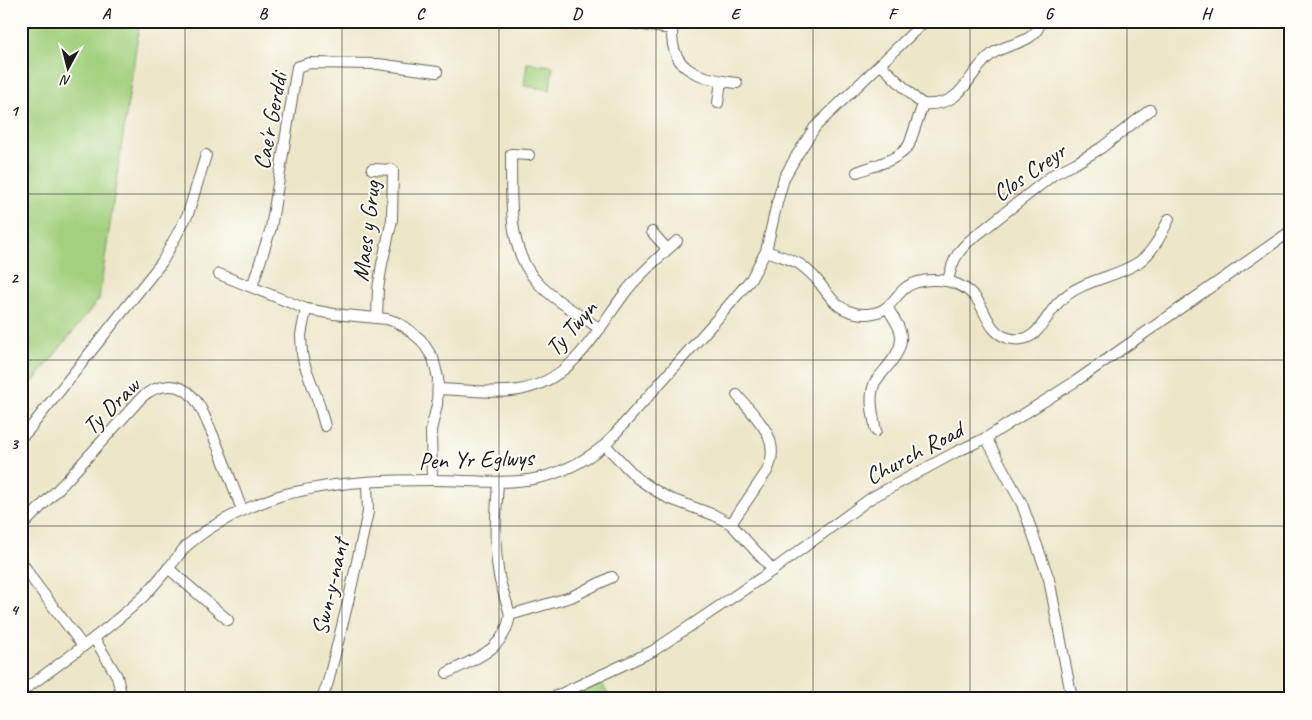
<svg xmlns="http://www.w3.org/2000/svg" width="1312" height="720" font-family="Caveat,sans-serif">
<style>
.green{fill:#a3d07e;stroke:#60764d}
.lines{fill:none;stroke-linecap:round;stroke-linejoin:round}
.minor-casing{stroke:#656359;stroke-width:12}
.minor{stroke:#fff;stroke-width:10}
.grid{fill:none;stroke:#1c1c1c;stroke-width:1;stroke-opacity:0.55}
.labels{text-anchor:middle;stroke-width:4;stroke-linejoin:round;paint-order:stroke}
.street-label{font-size:24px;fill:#1c1c1c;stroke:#fdfcf7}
.neatline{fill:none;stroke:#1c1c1c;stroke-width:2}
.grid-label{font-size:16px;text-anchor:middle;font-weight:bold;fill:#1c1c1c}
</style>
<rect width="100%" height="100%" fill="#fdfcf7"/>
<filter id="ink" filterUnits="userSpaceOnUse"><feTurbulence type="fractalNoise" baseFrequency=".02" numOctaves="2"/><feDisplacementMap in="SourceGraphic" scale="10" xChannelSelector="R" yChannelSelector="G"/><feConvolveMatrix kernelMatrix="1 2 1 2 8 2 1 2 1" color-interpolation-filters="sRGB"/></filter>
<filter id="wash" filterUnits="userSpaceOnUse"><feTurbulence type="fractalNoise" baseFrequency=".0096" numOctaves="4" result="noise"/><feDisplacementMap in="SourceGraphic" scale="20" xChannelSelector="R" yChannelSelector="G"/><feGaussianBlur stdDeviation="1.12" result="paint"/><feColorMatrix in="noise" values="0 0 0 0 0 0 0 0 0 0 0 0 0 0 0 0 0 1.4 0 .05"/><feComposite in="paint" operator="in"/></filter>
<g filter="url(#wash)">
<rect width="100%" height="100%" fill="#ede6c9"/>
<g class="green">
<path d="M21,21H140L99,299L21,397Z"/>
<path d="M527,63L553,66L550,90L524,86Z"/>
<path d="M602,683L610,699H566Z"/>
</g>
</g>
<g filter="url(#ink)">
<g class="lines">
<defs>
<g id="minor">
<path d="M615,21L672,29"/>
<path d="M673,21C666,70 697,78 737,83"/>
<path d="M718,103L721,81"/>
<path d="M923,104C966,107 966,73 992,54C1008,42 1035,45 1041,21"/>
<path d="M529,155L511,154C512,197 506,249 538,283C555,301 579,314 600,329"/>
<path d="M372,169L393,170L392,220L382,264L378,289L377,318"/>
<path d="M857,172C874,165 898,161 909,145L923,104L916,99L881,65"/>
<path d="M652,232L667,249"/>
<path d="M766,251C776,255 792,259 801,265C806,269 813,275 817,280C827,292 834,306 849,311C861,316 879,315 888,306C894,301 898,294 904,289C910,283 923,280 932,280C949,279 968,286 978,301C987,315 990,333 1008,338C1038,346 1043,318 1059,302C1081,279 1114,279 1139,262C1154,251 1161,235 1169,219"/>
<path d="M219,274L306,309L334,314L387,319L396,322L405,327L421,340L433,358L438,378L437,405L431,430L432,480"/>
<path d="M948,281C952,263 955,255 968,242L1054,174L1076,163L1101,148L1150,110"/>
<path d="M252,287L271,228L297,67L309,63L378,64L437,72"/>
<path d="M306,309L301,335L302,354L304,363L318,401L325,426"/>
<path d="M439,389C465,390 493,394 519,390C575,380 596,330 628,289C642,272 660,256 677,241"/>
<path d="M876,431C873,414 868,398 875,382C886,367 908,349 899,328C896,321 891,314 887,307"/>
<path d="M21,437L27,432L162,262L188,214L206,155"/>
<path d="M986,438L1022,504L1049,579L1072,699"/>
<path d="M605,445L637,478L653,489L668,498L714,515L731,524L767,471C783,439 756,418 737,395"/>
<path d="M498,482C496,514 493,549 500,581C503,592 507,603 510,615"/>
<path d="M731,524L773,570"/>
<path d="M21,527L65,482L142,397C157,384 179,381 193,397C200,404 204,415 208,424C221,452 231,481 242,510"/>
<path d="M21,561L33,580L83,646"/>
<path d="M168,568L228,620"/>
<path d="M94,638L117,676L122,699"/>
<path d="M447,673C476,658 505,650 510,615L571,597L612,577"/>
<path d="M21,692C62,662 105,632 143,597C154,586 165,572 175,560C180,554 184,547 190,543C216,521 248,507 279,496C288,493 297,492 305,490C347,481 390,480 433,480C503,481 545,492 605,445L717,319L751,279L766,251L777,203L784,178L797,155L815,127L925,21"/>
<path d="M322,699L328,682L348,602L368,512L367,482"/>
<path d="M550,699L653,651L773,570L871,498L956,452L986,438L1076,381L1291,231"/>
</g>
</defs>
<use href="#minor" class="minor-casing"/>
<use href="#minor" class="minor"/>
</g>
</g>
<path class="grid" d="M185,21V699M342,21V699M499,21V699M656,21V699M813,21V699M970,21V699M1127,21V699M21,194H1291M21,360H1291M21,526H1291"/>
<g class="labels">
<g class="street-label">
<text transform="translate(270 121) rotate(-79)" y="8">Cae'r Gerddi</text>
<text transform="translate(1029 172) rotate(-35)" y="8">Clos Creyr</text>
<text transform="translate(366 231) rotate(-83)" y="8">Maes y Grug</text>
<text transform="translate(571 328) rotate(-49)" y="8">Ty Twyn</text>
<text transform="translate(111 406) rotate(-45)" y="8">Ty Draw</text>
<text transform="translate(914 453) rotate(-28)" y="8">Church Road</text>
<text transform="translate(476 459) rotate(-2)" y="8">Pen Yr Eglwys</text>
<text transform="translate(330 587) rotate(-77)" y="8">Swn-y-nant</text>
</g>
</g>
<rect width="1312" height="720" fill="none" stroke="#fdfcf7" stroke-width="55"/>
<g transform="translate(68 68) rotate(187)" stroke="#fdfcf7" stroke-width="4" paint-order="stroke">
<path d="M0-4L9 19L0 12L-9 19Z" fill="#1c1c1c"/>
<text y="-8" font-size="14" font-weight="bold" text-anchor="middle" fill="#1c1c1c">N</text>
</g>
<rect x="28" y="28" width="1256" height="664" class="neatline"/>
<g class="grid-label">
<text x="106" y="19">A</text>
<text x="263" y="19">B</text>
<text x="420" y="19">C</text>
<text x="577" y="19">D</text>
<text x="735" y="19">E</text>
<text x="892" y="19">F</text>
<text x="1049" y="19">G</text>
<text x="1206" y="19">H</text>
<text x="14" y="116">1</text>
<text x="14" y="283">2</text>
<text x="14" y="449">3</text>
<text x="14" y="615">4</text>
</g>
</svg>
